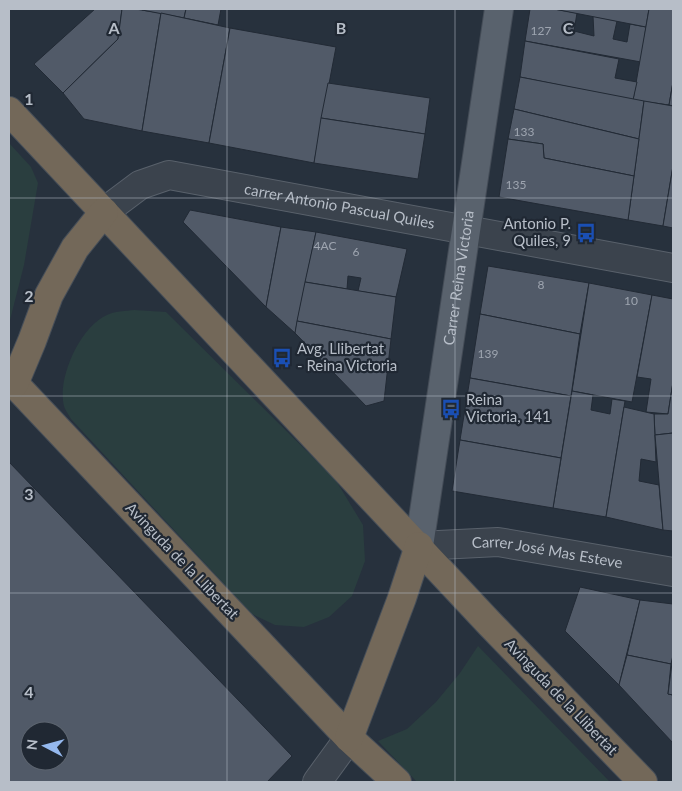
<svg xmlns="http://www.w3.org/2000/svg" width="682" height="791" font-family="Lato,sans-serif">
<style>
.green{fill:#2a3e3f}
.building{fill:#515a68;stroke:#222a35;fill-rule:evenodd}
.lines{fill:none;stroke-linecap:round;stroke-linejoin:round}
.minor-casing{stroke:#59616b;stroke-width:30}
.major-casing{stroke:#444c57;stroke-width:30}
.highway-casing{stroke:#464e58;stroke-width:30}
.minor{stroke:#3b434d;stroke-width:28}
.major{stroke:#59626d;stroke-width:28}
.highway{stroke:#736859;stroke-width:28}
.grid{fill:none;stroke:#b7bec8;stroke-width:1;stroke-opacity:0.55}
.labels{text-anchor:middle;stroke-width:4.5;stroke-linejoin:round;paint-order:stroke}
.number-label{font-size:12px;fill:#9ea5b0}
.street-label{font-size:15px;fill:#b7bec8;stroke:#202833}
.poi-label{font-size:15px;fill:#b7bec8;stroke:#202833;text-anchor:start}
.grid-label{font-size:16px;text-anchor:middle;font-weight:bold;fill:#b7bec8;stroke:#202833;stroke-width:4.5;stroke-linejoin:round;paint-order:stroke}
</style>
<rect width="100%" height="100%" fill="#27313d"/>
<g class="green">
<path d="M9,143L31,167L38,183L24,265L9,324Z"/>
<path d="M134,310L166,312L335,479L363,525L365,561L352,596L329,617L304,627L275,625L252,614L71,419C69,415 65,410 64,406C57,378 80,327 107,315C114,311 126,311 134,310Z"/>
<path d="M478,646L610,782H417L378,741L407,729L436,702L460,673Z"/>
</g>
<g class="building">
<path d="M95,9H122L118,39L63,93L34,64Z"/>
<path d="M122,9H135L161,13L142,131L84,119L63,93L118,39Z"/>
<path d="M143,9H186L184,18L142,10Z"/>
<path d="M186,9H221L218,25L184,18Z"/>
<path d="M530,9H554L577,13L574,31L594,36L593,16L617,21L613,39L627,42L630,24L646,27L641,62L525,41Z"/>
<path d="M554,9H649L646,27Z"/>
<path d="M649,9H673V82L669,105L633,100Z"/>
<path d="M161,13L230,28L209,143L142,131Z"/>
<path d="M230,28L336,47L314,163L209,143Z"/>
<path d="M525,41L619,59L615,78L637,82L633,100L520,77Z"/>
<path d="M520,77L644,101L639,139L514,109Z"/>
<path d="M673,82V106L669,105Z"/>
<path d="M328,83L430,98L425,134L321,118Z"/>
<path d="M644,101L673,106V166L663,226L628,220Z"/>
<path d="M514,109L639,139L634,176L544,158L543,144L508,139Z"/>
<path d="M321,118L425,134L418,179L314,163Z"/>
<path d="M508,139L543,144L544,158L634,176L628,220L499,197Z"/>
<path d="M673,166V228L663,226Z"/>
<path d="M190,210L281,227L266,307L183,222Z"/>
<path d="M281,227L316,232L295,333L266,307Z"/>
<path d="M316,232L407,249L396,297L358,291L361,278L348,276L347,289L305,282Z"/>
<path d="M488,266L589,283L580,334L480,314Z"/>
<path d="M305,282L396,297L391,339L297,321Z"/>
<path d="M589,283L652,295L632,402L572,391Z"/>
<path d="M652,295L673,299V382L668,414L646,412L651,379L637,377Z"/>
<path d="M480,314L580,334L571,396L470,378Z"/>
<path d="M297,321L391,339L384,401L366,406L295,333Z"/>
<path d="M470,378L571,396L561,458L460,440Z"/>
<path d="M673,382V433L655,435L654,414H668Z"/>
<path d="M572,391L593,395L591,410L610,414L612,399L625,401L606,517L553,508Z"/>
<path d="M624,407L654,414L656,462L641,459L639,481L659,485L663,530L606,517Z"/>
<path d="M673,433V531L663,530L655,435Z"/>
<path d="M460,440L561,458L553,508L452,491Z"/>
<path d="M9,462L292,756L267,782H9ZM30,731H60V761H30Z"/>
<path d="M580,587L640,600L619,685L565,631Z"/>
<path d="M640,600L673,604V655L671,664L627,655Z"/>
<path d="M627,655L671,664L668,694L673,695V743L619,685Z"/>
<path d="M673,655V695L668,694Z"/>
</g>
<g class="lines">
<defs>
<g id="minor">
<path id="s1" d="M104,212L140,185L169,175L673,268"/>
<path id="s2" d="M419,546L498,542L673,572"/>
<path d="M317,782L349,738"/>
</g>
<g id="major">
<path id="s3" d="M419,546L499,9"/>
</g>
<g id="highway">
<path d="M9,111L490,624L643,782"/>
<path d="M9,378L349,738L397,782"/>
<path d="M14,384L32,341L49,295L75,248L104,212"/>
<path d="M349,738L402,598L419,546"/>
</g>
</defs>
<use href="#minor" class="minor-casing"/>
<use href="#major" class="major-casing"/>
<use href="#highway" class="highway-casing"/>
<use href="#minor" class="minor"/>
<use href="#major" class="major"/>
<use href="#highway" class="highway"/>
</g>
<path class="grid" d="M227,9V782M455,9V782M9,198H673M9,396H673M9,593H673"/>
<defs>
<symbol id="bus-bare" viewBox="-9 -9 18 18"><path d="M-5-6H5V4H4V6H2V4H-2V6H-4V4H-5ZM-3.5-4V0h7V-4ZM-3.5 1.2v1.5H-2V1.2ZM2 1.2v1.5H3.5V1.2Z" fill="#1a4fb4" stroke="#202833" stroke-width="2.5" paint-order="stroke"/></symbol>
</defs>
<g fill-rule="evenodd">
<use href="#bus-bare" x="572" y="219" width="28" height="28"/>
<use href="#bus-bare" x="268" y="344" width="28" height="28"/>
<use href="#bus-bare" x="437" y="395" width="28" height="28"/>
</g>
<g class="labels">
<g class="number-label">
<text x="541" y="35">127</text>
<text x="524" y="136">133</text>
<text x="516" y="189">135</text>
<text x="325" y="250">4AC</text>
<text x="356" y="256">6</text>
<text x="541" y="289">8</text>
<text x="631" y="305">10</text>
<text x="488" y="358">139</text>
</g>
<g class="street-label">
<text dy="5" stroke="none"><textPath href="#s1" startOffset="249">carrer Antonio Pascual Quiles</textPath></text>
<text dy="5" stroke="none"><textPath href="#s3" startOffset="271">Carrer Reina Victoria</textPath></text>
<text dy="5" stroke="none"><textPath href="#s2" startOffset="129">Carrer José Mas Esteve</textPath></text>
<text transform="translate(182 561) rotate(46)" y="5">Avinguda de la Llibertat</text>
<text transform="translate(561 697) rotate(46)" y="5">Avinguda de la Llibertat</text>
</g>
<g class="poi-label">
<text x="571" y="229" text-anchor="end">Antonio P.<tspan x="571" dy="17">Quiles, 9</tspan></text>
<text x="297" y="354">Avg. Llibertat<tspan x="297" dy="17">- Reina Victoria</tspan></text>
<text x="466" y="405">Reina<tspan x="466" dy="17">Victoria, 141</tspan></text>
</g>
</g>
<g class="grid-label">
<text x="114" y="34">A</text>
<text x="341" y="34">B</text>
<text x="568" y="34">C</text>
<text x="29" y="105">1</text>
<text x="29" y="302">2</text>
<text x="29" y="500">3</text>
<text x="29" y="698">4</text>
</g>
<rect width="682" height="791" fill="none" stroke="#b7bec8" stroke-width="20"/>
<g transform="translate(45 746) rotate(276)"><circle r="24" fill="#202833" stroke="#5c646f"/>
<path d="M0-4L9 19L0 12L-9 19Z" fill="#95b9ef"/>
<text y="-8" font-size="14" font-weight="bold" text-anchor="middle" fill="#b7bec8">N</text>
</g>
</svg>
